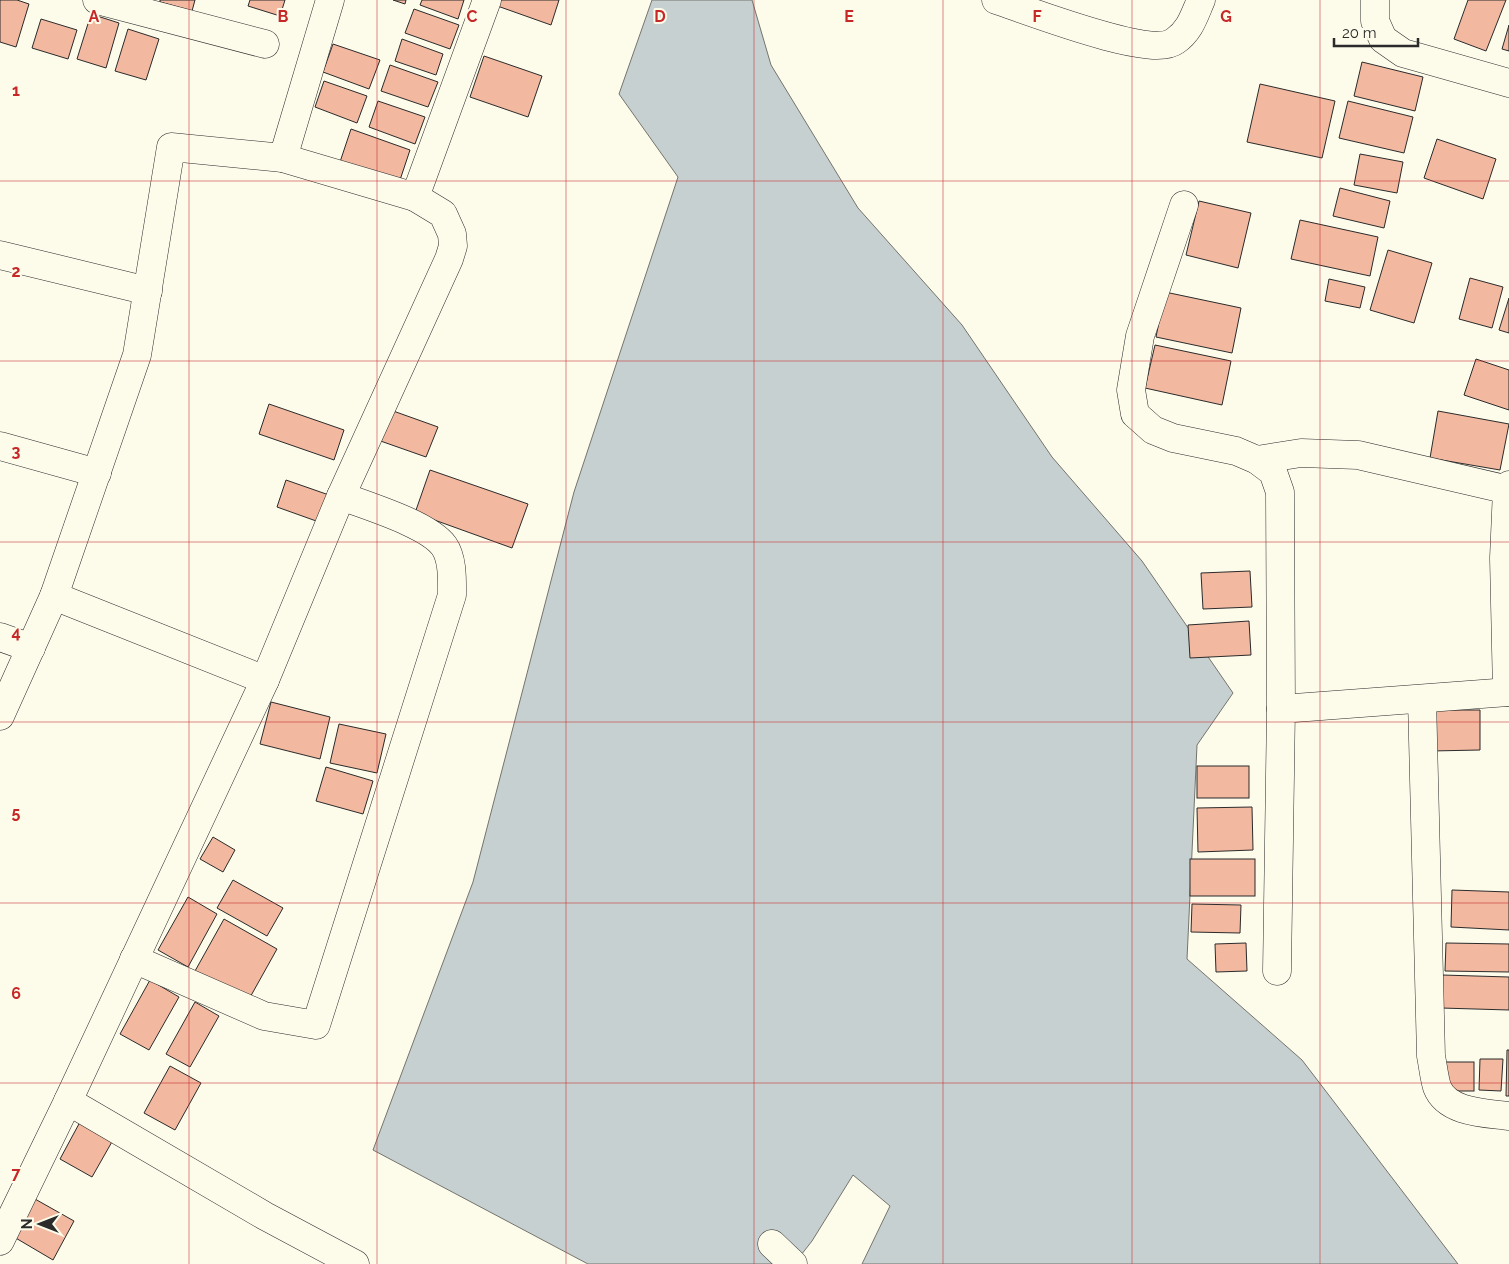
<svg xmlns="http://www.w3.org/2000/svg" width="1509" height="1264" font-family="Raleway,sans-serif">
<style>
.water{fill:#c7d0d0;stroke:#74746e}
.building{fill:#f2b8a0;stroke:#2b2b2b}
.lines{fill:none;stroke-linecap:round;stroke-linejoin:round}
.minor-casing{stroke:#2b2b2b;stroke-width:29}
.minor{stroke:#fdfbea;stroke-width:28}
.grid{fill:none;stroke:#c62828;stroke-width:1;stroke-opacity:0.55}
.grid-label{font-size:16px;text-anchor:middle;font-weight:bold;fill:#c62828;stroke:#fdfbea;stroke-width:4;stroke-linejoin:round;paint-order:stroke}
</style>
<rect width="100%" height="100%" fill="#fdfbea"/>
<path class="water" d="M652,0H752L771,65L858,208L962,325L1052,457L1142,561L1233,693L1197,745L1187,959L1302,1060L1458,1264H862L890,1206L853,1175L812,1241L794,1264H588L373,1150L473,882L574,492L678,177L619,94Z"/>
<g class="building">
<path d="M0,0H17L29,4L16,47L0,42Z"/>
<path d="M160,0H195L192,11L160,2Z"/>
<path d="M250,0H285L280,16L248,6Z"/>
<path d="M393,0H406L405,4Z"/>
<path d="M422,0H464L458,19L420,5Z"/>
<path d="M490,0H559L551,25L489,3Z"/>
<path d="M1468,0H1506L1486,51L1454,39Z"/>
<path d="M414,9L459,25L450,49L405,33Z"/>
<path d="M91,14L119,23L106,68L77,59Z"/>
<path d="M41,19L77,30L68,59L32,48Z"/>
<path d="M1509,25V51L1502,49Z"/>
<path d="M128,29L159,39L146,80L115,71Z"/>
<path d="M402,39L443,54L436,75L395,61Z"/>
<path d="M333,44L380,60L369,89L323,72Z"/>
<path d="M484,56L542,76L528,117L470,97Z"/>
<path d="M1362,62L1423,77L1415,111L1354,96Z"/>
<path d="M390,65L438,82L428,107L381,91Z"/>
<path d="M324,81L367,96L357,123L315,107Z"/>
<path d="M1260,84L1335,101L1322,158L1247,142Z"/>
<path d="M378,101L425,117L415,144L369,127Z"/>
<path d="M1348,101L1413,117L1404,153L1339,138Z"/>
<path d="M351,129L410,150L399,183L340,162Z"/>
<path d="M1437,139L1496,159L1483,199L1424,178Z"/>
<path d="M1360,154L1403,162L1397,193L1354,185Z"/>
<path d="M1340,188L1390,201L1384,228L1333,216Z"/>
<path d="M1199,201L1251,213L1238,268L1186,255Z"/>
<path d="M1300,220L1378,237L1370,276L1291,259Z"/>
<path d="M1388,250L1432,263L1414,323L1370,310Z"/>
<path d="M1470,278L1503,287L1492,328L1459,319Z"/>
<path d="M1329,279L1365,287L1360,308L1325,301Z"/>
<path d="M1165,292L1241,308L1232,353L1156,337Z"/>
<path d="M1509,298V333L1499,330Z"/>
<path d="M1155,345L1231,361L1222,405L1145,388Z"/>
<path d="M1476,359L1509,370V410L1464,395Z"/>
<path d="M269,404L344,430L334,460L259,434Z"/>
<path d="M382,407L438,427L426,457L372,438Z"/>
<path d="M1438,411L1509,424L1500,470L1430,458Z"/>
<path d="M430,470L528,504L512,548L415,513Z"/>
<path d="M286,480L329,495L319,522L277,507Z"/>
<path d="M1250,571L1252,607L1203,609L1201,573Z"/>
<path d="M1249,621L1251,655L1190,658L1188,625Z"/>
<path d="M271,702L330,717L320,759L260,744Z"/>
<path d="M1430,710H1480V750L1431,751Z"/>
<path d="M339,724L386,734L377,773L330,763Z"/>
<rect x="1197" y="766" width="52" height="32"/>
<path d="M326,767L373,781L363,814L316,801Z"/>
<path d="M1252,807L1253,850L1198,852L1197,808Z"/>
<path d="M213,837L235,850L223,872L200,859Z"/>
<rect x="1190" y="859" width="65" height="37"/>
<path d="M233,880L283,908L267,936L217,908Z"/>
<path d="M1452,890L1509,892V930L1451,927Z"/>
<path d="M188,897L217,914L188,967L158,950Z"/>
<path d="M1192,904L1241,905L1240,933L1191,932Z"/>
<path d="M224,919L277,949L248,1001L195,971Z"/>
<path d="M1246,943L1247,971L1216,972L1215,944Z"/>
<path d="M1446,943L1509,944V972L1445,971Z"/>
<path d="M1442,975L1509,977V1010L1441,1008Z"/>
<path d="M150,980L179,997L149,1050L120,1034Z"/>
<path d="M195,1002L219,1016L190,1067L166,1054Z"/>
<path d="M1507,1050H1509V1096H1506Z"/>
<path d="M1480,1059H1503L1501,1091L1479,1090Z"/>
<rect x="1445" y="1062" width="29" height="29"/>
<path d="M170,1066L201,1083L175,1130L144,1113Z"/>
<path d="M80,1122L113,1140L92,1177L60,1159Z"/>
<path d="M35,1199L74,1221L53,1260L14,1237Z"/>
</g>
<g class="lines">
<defs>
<g id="minor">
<path d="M97,0L265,44"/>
<path d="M996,0C1027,10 1151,59 1175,41C1190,31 1194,16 1201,0"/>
<path d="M1375,0V21L1383,39L1403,53L1509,83"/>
<path d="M283,158L330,0"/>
<path d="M1184,205L1140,336L1131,390L1135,414L1153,430L1173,438L1236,451L1257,460L1273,472L1280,492L1281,709"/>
<path d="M0,255L148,291"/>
<path d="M0,446L97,473"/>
<path d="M1257,460L1301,453L1358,455L1509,490"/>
<path d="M341,496L449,259L453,246L452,234L443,214L415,197"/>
<path d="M0,637L31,648"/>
<path d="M265,680L68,1101L265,1216L355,1264"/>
<path d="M1507,692L1504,558L1507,490L1509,485"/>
<path d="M1422,699L1431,1056C1433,1066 1434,1077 1437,1087C1447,1113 1486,1113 1509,1116"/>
<path d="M0,716L54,596"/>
<path d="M134,959L264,1016L316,1025L452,595C452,580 453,559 444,546C428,524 367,506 341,496L265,680L54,596L137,355L171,147L283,158L415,197L487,0"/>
<path d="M1277,971L1281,709L1509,692"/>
<path d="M0,1241L68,1101"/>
<path d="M772,1244L793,1264"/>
</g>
</defs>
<use href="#minor" class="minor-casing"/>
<use href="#minor" class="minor"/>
</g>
<path class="grid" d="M189,0V1264M377,0V1264M566,0V1264M754,0V1264M943,0V1264M1132,0V1264M1320,0V1264M0,181H1509M0,361H1509M0,542H1509M0,722H1509M0,903H1509M0,1083H1509"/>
<g class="grid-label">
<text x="94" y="22">A</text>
<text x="283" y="22">B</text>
<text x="472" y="22">C</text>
<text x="660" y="22">D</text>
<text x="849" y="22">E</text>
<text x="1037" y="22">F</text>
<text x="1226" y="22">G</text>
<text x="16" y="96">1</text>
<text x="16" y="277">2</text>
<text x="16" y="457">3</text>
<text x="16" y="638">4</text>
<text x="16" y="818">5</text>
<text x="16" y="999">6</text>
<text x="16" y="1179">7</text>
</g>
<g transform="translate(40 1224) rotate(270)" stroke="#fdfbea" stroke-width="4" paint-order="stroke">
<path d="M0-4L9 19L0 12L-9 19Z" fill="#2b2b2b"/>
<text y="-8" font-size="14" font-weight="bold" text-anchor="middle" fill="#2b2b2b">N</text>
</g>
<path d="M1334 38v8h84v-8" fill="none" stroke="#2b2b2b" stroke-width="2.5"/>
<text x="1342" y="38" font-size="15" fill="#2b2b2b" stroke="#fdfbea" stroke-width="4" paint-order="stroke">20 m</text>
</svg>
